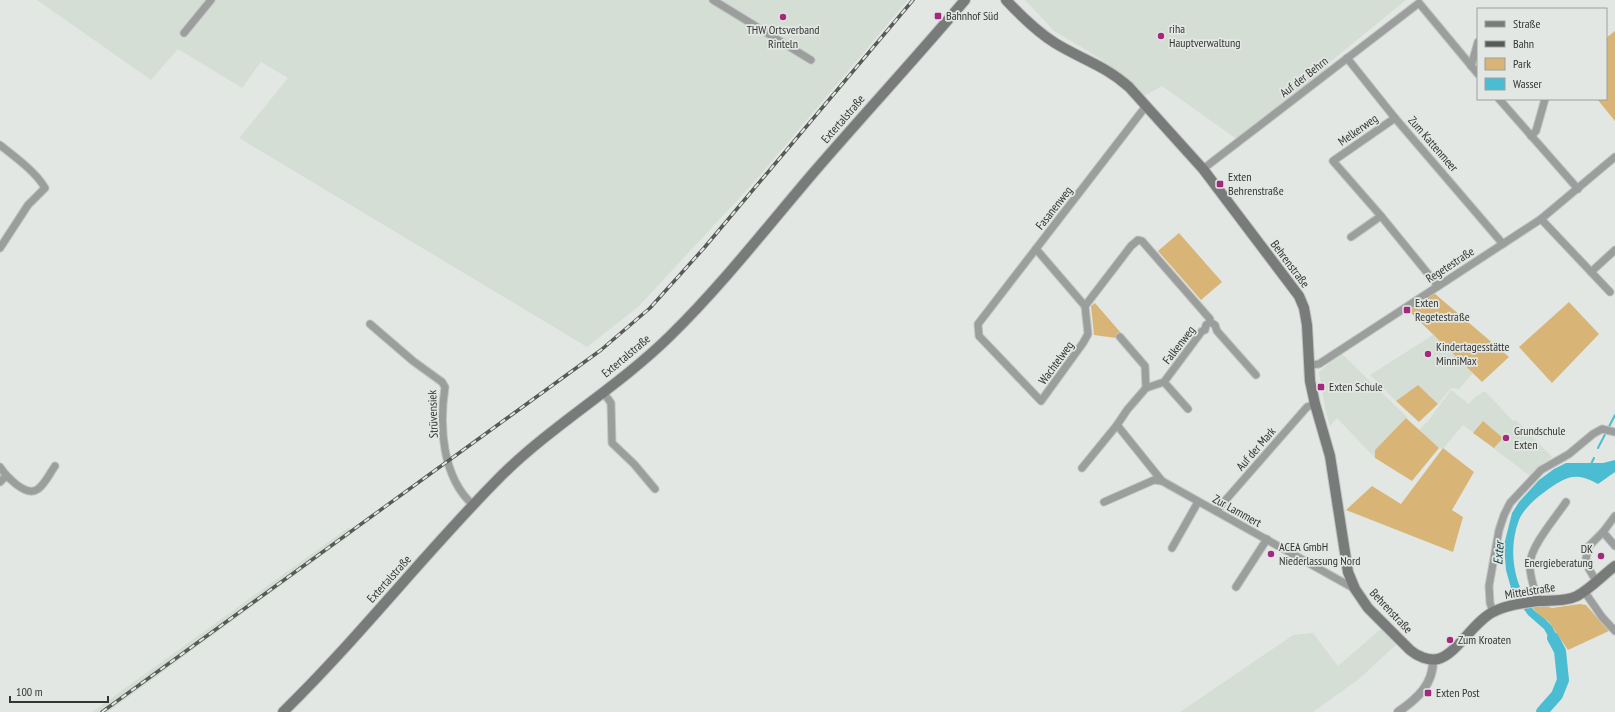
<svg xmlns="http://www.w3.org/2000/svg" width="1615" height="712" font-family="'PT Sans Narrow',sans-serif">
<style>
.built{fill:#d4ded5}
.green{fill:#d8b577}
.water{fill:#4abdd2}
.lines{fill:none;stroke-linecap:round;stroke-linejoin:round}
.stream{stroke:#4abdd2;stroke-width:2}
.river{stroke:#4abdd2;stroke-width:12}
.minor-casing{stroke:#c0c4c0;stroke-width:9}
.tertiary-casing{stroke:#c0c4c0;stroke-width:10}
.secondary-casing{stroke:#c0c4c0;stroke-width:12}
.minor{stroke:#9b9e9d;stroke-width:7}
.tertiary{stroke:#9b9e9d;stroke-width:8}
.secondary{stroke:#787b7a;stroke-width:10}
.rail-casing{stroke:#575a57;stroke-width:3.5}
.rail{stroke:#e3e7e3;stroke-width:2;stroke-dasharray:6;stroke-linecap:butt}
.poi-dot{fill:#a4297e;stroke:#e3e7e3;stroke-width:1.5}
.labels{text-anchor:middle;stroke-width:3.5;stroke-linejoin:round;paint-order:stroke}
.poi-label{font-size:12px;fill:#343634;stroke:#e3e7e3;text-anchor:start}
.street-label{font-size:12px;fill:#343634;stroke:#e3e7e3}
.water-label{font-size:13px;font-style:italic;fill:#10444d;stroke:#e3e7e3}
</style>
<rect width="100%" height="100%" fill="#e3e7e3"/>
<g class="built">
<path d="M37,0H908L756,180L638,307L587,347L239,138L288,78L261,62L242,88L178,49L151,80Z"/>
<path d="M1025,0H1406L1330,62L1326,71L1238,140L1162,86L1144,96L1101,59L1054,31Z"/>
<path d="M1433,335L1473,373L1459,389L1451,388L1438,404L1418,385L1396,401L1370,375Z"/>
<path d="M1341,353L1407,417L1375,450V458L1337,418L1330,426L1325,409L1319,372Z"/>
<path d="M1451,390L1469,404L1475,397L1485,391L1513,421L1516,420L1552,457L1539,466L1530,476L1463,425L1443,449L1439,448L1419,430L1428,421Z"/>
<path d="M349,527L353,533L108,712H92Z"/>
<path d="M1382,628L1398,643L1359,679L1313,712H1180L1293,635L1313,633L1338,666Z"/>
</g>
<g class="green">
<path d="M1615,31V121L1597,99H1606V38Z"/>
<path d="M1179,233L1222,282L1201,300L1158,251Z"/>
<path d="M1434,293L1509,357L1482,382L1408,310Z"/>
<path d="M1569,302L1599,334L1552,383L1519,347Z"/>
<path d="M1095,303L1121,333L1116,338L1094,335L1091,306Z"/>
<path d="M1418,385L1438,404L1419,422L1396,401Z"/>
<path d="M1406,418L1439,448L1412,481L1375,458V450Z"/>
<path d="M1483,421L1503,438L1494,448L1473,433Z"/>
<path d="M1443,448L1474,472L1452,510L1463,517L1453,552L1346,510L1372,486L1401,504Z"/>
<path d="M1538,604L1552,608L1580,604L1586,605L1609,631L1568,650L1549,622L1539,615L1530,605Z"/>
</g>
<path class="water" d="M1615,460V472L1598,484C1579,474 1571,474 1553,486C1541,494 1525,506 1519,520C1508,549 1513,582 1531,607C1536,613 1542,616 1547,621C1556,628 1558,641 1560,651L1553,645L1544,629L1528,615L1523,608L1511,588L1506,570L1504,545L1512,513L1519,502L1539,480L1554,469L1566,463H1603Z"/>
<g class="lines">
<g class="stream">
<path d="M1598,448L1615,415"/>
<path d="M1591,464L1594,458"/>
</g>
<path class="river" d="M1542,712L1557,695L1563,680L1560,651L1553,638"/>
<defs>
<g id="minor">
<path d="M713,0L811,60"/>
<path d="M184,33L211,0"/>
<path d="M1347,58L1395,118L1503,244"/>
<path d="M1471,66L1478,42"/>
<path d="M1499,99L1578,189"/>
<path d="M1146,106L978,324L979,336L1041,401L1083,343L1088,334L1085,306L1131,246L1138,240L1142,241L1210,319V322L1215,325L1217,331L1256,375"/>
<path d="M1395,118L1333,161L1381,216L1438,286"/>
<path d="M1531,136L1536,131L1545,99"/>
<path d="M0,145C14,156 36,172 45,188L28,205L0,248"/>
<path d="M1203,169L1419,3L1478,74"/>
<path d="M1541,219L1610,292"/>
<path d="M1351,237L1381,216"/>
<path d="M1036,249L1085,306"/>
<path d="M1591,272L1615,250"/>
<path d="M370,324L413,361L442,382L445,387C439,426 442,477 473,505"/>
<path d="M1120,337L1145,366L1146,388"/>
<path d="M1310,365L1319,364L1541,219L1615,157"/>
<path d="M1164,382L1188,409"/>
<path d="M603,392L611,403L612,443L634,464L655,489"/>
<path d="M0,467C6,476 26,498 38,489C45,484 50,473 55,466"/>
<path d="M1082,468L1117,425"/>
<path d="M1162,481L1117,425L1127,410L1146,388L1164,382L1202,331L1205,330L1206,325L1210,322"/>
<path d="M0,482L6,476"/>
<path d="M1104,502L1154,480L1162,481L1355,589"/>
<path d="M1216,511L1307,407L1315,404"/>
<path d="M1603,532L1615,546"/>
<path d="M1172,548L1198,502"/>
<path d="M1596,581L1589,569L1586,558L1589,546L1603,532L1615,516"/>
<path d="M1236,587L1267,539"/>
<path d="M1584,591L1602,617L1615,631"/>
<path d="M1538,601C1535,590 1529,576 1530,564C1530,547 1556,517 1566,502"/>
<path d="M1493,612L1490,603L1489,586L1499,530L1504,515L1510,503L1541,470L1569,454L1593,434L1602,429L1615,432"/>
</g>
<path id="tertiary" d="M1398,712C1417,699 1434,684 1433,659"/>
<g id="secondary">
<path d="M1006,0C1021,16 1036,31 1055,43C1081,59 1106,66 1129,87L1203,169L1299,296L1304,308L1307,325L1310,381L1315,404L1330,456L1348,572L1355,589L1368,608L1410,650C1417,656 1428,661 1438,659C1456,655 1473,622 1493,612C1506,605 1523,603 1538,601C1550,600 1565,602 1577,596C1590,589 1603,575 1615,566"/>
<path d="M283,712C360,637 426,551 502,475C554,424 618,387 670,336C722,285 767,227 814,172C864,114 916,58 965,0"/>
</g>
</defs>
<use href="#minor" class="minor-casing"/>
<use href="#tertiary" class="tertiary-casing"/>
<use href="#secondary" class="secondary-casing"/>
<use href="#minor" class="minor"/>
<use href="#tertiary" class="tertiary"/>
<use href="#secondary" class="secondary"/>
<defs>
<path id="rail" d="M102,712L601,350L650,308L704,248L913,0"/>
</defs>
<use href="#rail" class="rail-casing"/>
<use href="#rail" class="rail"/>
</g>
<g class="poi-dot">
<rect x="934" y="12" width="8" height="8" rx="2"/>
<circle cx="783" cy="17" r="4"/>
<circle cx="1161" cy="36" r="4"/>
<rect x="1216" y="180" width="8" height="8" rx="2"/>
<rect x="1403" y="306" width="8" height="8" rx="2"/>
<circle cx="1428" cy="354" r="4"/>
<rect x="1317" y="383" width="8" height="8" rx="2"/>
<circle cx="1506" cy="438" r="4"/>
<circle cx="1271" cy="554" r="4"/>
<circle cx="1601" cy="556" r="4"/>
<circle cx="1450" cy="640" r="4"/>
<rect x="1424" y="689" width="8" height="8" rx="2"/>
</g>
<g class="labels">
<g class="poi-label">
<text x="946" y="20">Bahnhof Süd</text>
<text x="1169" y="33">riha<tspan x="1169" dy="14">Hauptverwaltung</tspan></text>
<text x="783" y="34" text-anchor="middle">THW Ortsverband<tspan x="783" dy="14">Rinteln</tspan></text>
<text x="1228" y="181">Exten<tspan x="1228" dy="14">Behrenstraße</tspan></text>
<text x="1415" y="307">Exten<tspan x="1415" dy="14">Regetestraße</tspan></text>
<text x="1436" y="351">Kindertagesstätte<tspan x="1436" dy="14">MinniMax</tspan></text>
<text x="1329" y="391">Exten Schule</text>
<text x="1514" y="435">Grundschule<tspan x="1514" dy="14">Exten</tspan></text>
<text x="1279" y="551">ACEA GmbH<tspan x="1279" dy="14">Niederlassung Nord</tspan></text>
<text x="1593" y="553" text-anchor="end">DK<tspan x="1593" dy="14">Energieberatung</tspan></text>
<text x="1458" y="644">Zum Kroaten</text>
<text x="1436" y="697">Exten Post</text>
</g>
<g class="street-label">
<text transform="translate(1304 77) rotate(-38)" y="4">Auf der Behrn</text>
<text transform="translate(843 119) rotate(-49)" y="4">Extertalstraße</text>
<text transform="translate(1358 130) rotate(-35)" y="4">Melkerweg</text>
<text transform="translate(1433 144) rotate(49)" y="4">Zum Kattenmeer</text>
<text transform="translate(1054 208) rotate(-52)" y="4">Fasanenweg</text>
<text transform="translate(1290 264) rotate(53)" y="4">Behrenstraße</text>
<text transform="translate(1450 265) rotate(-33)" y="4">Regetestraße</text>
<text transform="translate(1179 345) rotate(-52)" y="4">Falkenweg</text>
<text transform="translate(626 356) rotate(-40)" y="4">Extertalstraße</text>
<text transform="translate(1056 363) rotate(-54)" y="4">Wachtelweg</text>
<text transform="translate(433 414) rotate(-92)" y="4">Strüvensiek</text>
<text transform="translate(1256 449) rotate(-49)" y="4">Auf der Mark</text>
<text transform="translate(1237 511) rotate(29)" y="4">Zur Lammert</text>
<text transform="translate(389 579) rotate(-48)" y="4">Extertalstraße</text>
<text transform="translate(1530 591) rotate(-9)" y="4">Mittelstraße</text>
<text transform="translate(1391 611) rotate(47)" y="4">Behrenstraße</text>
</g>
<g class="water-label">
<text transform="translate(1498 553) rotate(-86)" y="5">Exter</text>
</g>
</g>
<rect x="1477" y="8" width="130" height="92" fill="#e3e7e3" stroke="#9da09d"/>
<rect x="1485" y="21" width="20" height="6" fill="#787b7a" stroke="#9da09d"/>
<text x="1513" y="28" font-size="12" fill="#343634">Straße</text>
<rect x="1485" y="41" width="20" height="6" fill="#575a57" stroke="#9da09d"/>
<text x="1513" y="48" font-size="12" fill="#343634">Bahn</text>
<rect x="1485" y="58" width="20" height="12" fill="#d8b577" stroke="#9da09d"/>
<text x="1513" y="68" font-size="12" fill="#343634">Park</text>
<rect x="1485" y="78" width="20" height="12" fill="#4abdd2" stroke="#9da09d"/>
<text x="1513" y="88" font-size="12" fill="#343634">Wasser</text>
<path d="M10 696v6h98v-6" fill="none" stroke="#343634" stroke-width="2"/>
<text x="16" y="696" font-size="12" fill="#343634" stroke="#e3e7e3" stroke-width="3" paint-order="stroke">100 m</text>
</svg>
